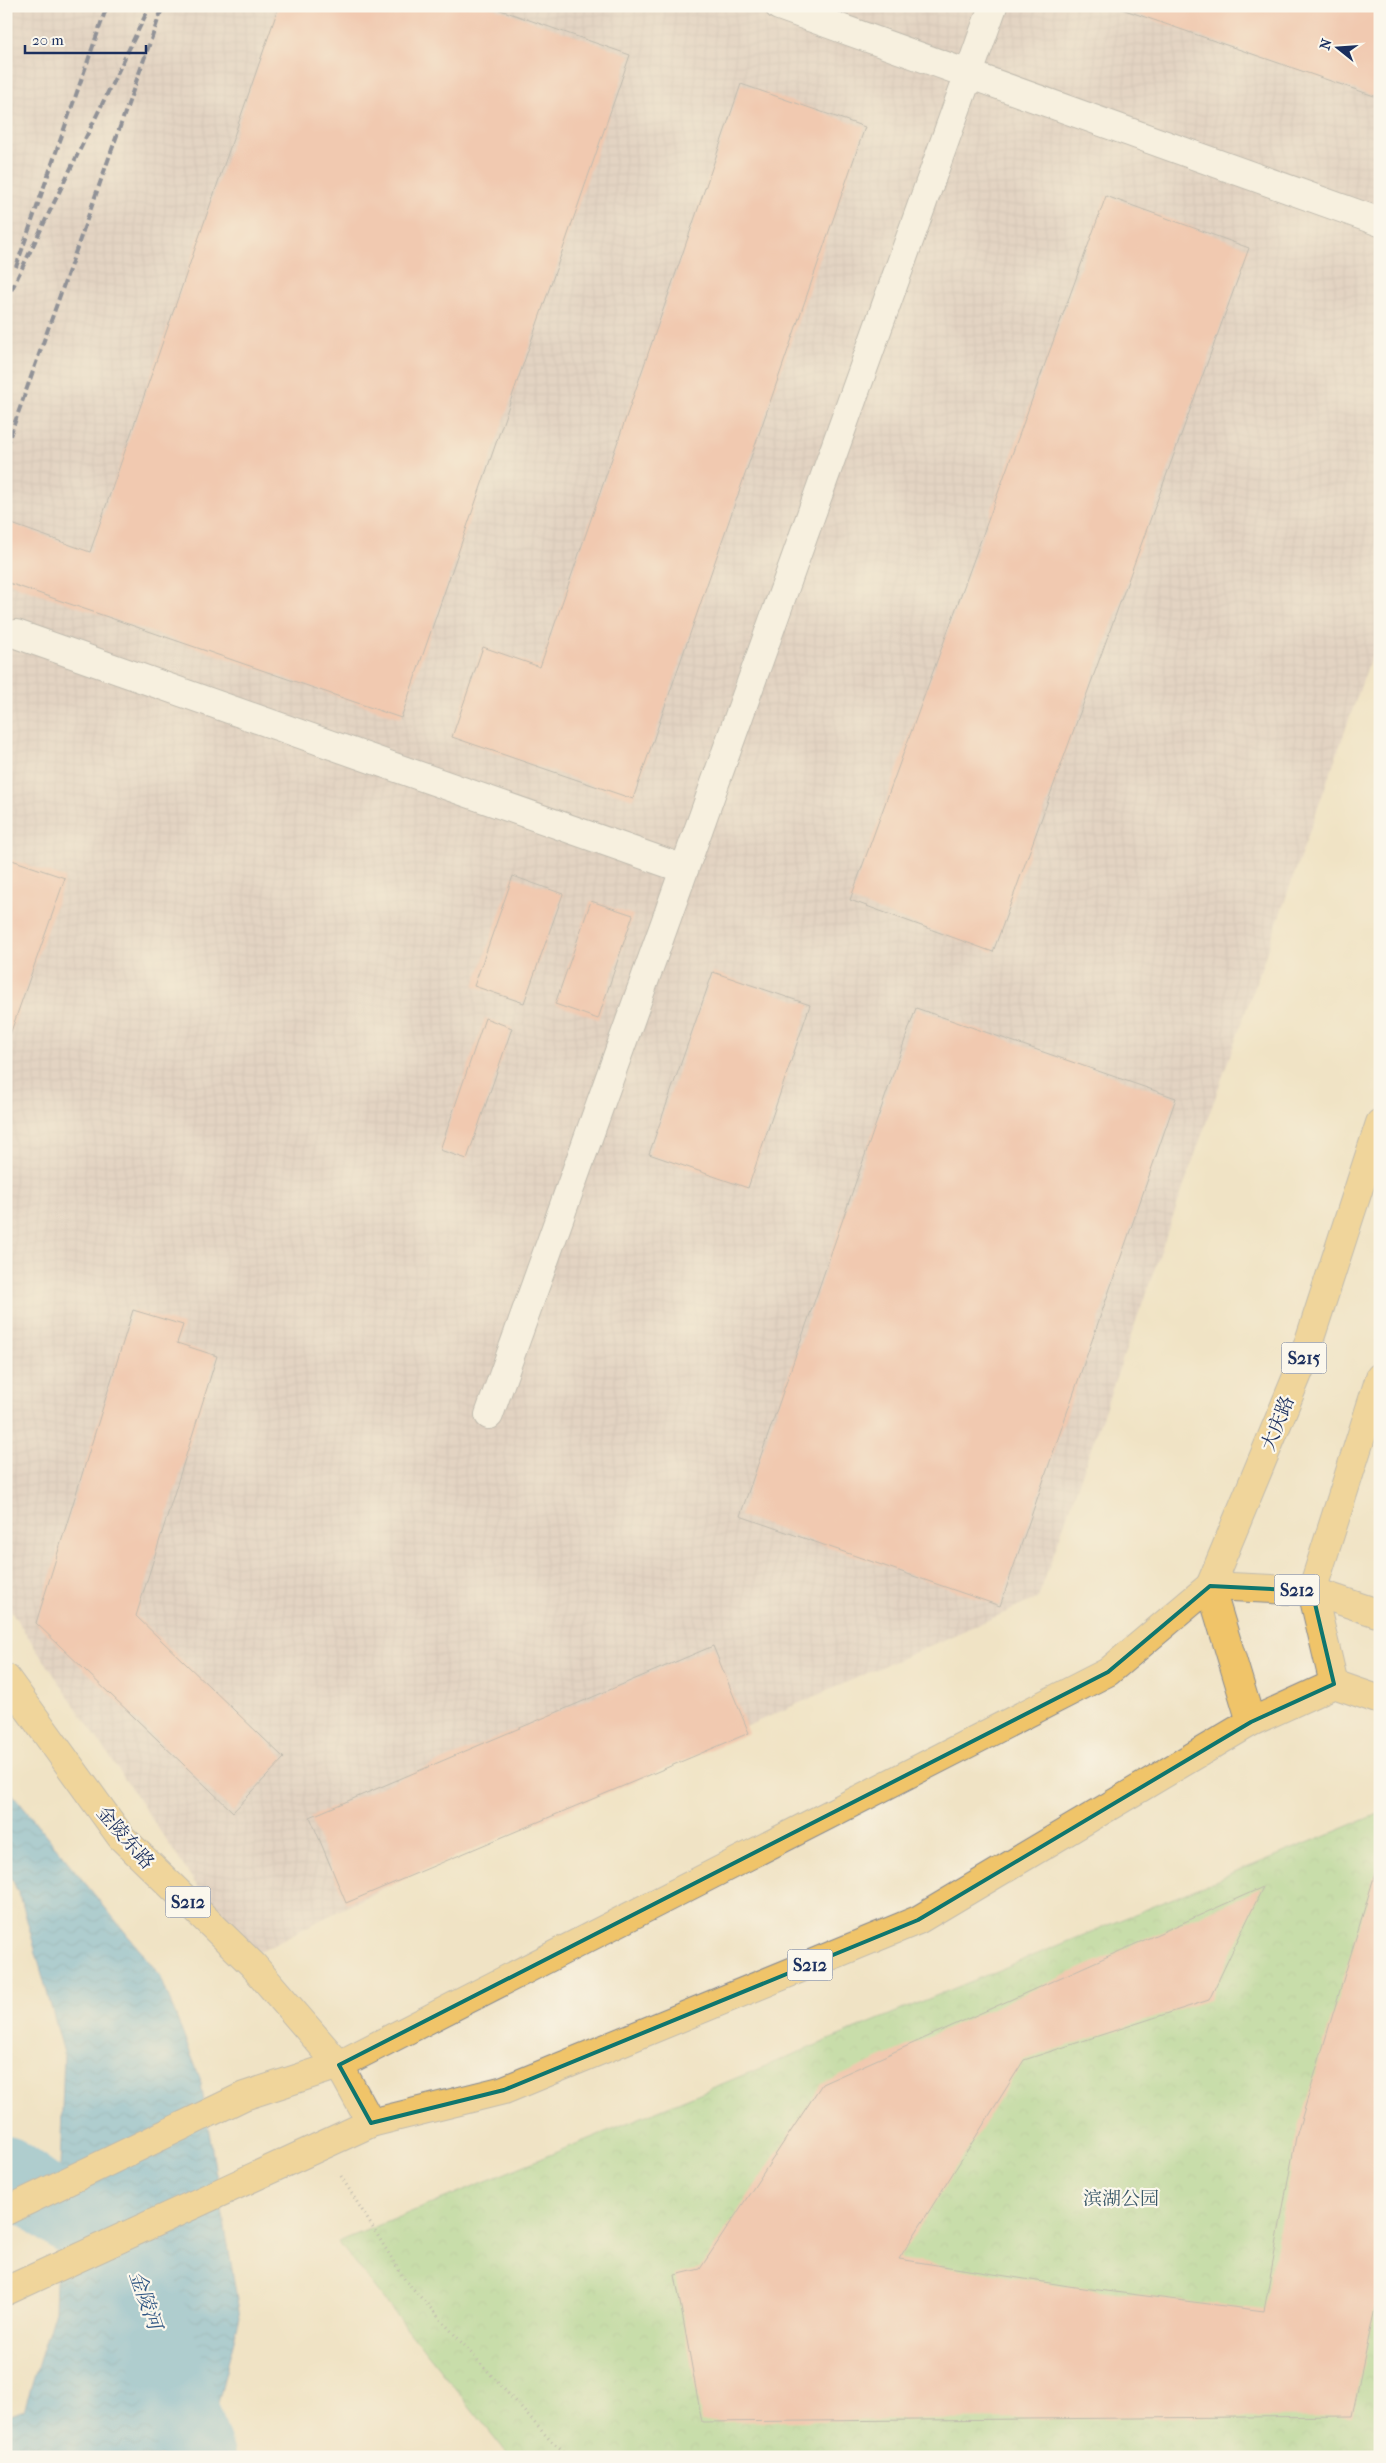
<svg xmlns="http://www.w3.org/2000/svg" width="1386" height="2463" font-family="'IM FELL French Canon','Noto Serif SC',serif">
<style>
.industrial{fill:url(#industrial-grid)}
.park{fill:url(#park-crowns);stroke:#5a8274}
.water{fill:url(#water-waves);stroke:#3c709c}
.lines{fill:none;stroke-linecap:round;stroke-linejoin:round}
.river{stroke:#5eb1da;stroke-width:72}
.building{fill:#f1a997}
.minor-casing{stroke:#868992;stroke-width:30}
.major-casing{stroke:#868992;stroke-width:30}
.path{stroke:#868992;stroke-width:3;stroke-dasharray:1 4;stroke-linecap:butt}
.minor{stroke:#fff;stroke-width:28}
.major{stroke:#f0c469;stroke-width:28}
.rail{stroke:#1b2f5e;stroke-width:4;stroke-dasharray:8 4;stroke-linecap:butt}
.marked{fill:none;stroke:#0f766e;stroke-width:4;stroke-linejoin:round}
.labels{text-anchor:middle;stroke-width:4.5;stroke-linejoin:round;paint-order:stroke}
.shield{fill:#fbf7ec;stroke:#5e6b89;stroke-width:1}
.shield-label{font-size:18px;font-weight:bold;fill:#1b2f5e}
.street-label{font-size:19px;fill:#1b2f5e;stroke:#fbf7ec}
.park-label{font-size:19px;fill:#3a5869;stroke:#fbf7ec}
.water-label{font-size:20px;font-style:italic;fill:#2f5683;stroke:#fbf7ec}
</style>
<defs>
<pattern id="industrial-grid" width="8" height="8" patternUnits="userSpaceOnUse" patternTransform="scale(1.25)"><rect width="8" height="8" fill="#d2bfbf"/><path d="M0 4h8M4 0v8" fill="none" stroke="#b4a4a7"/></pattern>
<pattern id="park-crowns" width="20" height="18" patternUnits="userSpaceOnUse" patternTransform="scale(1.25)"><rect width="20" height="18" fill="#98d58a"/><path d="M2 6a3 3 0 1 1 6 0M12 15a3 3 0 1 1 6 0" fill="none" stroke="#82b77a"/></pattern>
<pattern id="water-waves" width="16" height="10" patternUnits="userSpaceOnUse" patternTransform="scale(1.25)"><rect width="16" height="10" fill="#5eb1da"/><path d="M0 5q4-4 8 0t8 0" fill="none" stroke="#4d90b4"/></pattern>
</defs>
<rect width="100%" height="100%" fill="#fbf7ec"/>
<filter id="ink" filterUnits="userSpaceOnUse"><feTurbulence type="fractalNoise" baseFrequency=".02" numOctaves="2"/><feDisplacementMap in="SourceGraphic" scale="10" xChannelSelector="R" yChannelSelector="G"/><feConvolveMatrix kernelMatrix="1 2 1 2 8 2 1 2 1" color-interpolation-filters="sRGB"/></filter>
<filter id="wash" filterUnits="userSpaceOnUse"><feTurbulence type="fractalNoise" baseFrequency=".0096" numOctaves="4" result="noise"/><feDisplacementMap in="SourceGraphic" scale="20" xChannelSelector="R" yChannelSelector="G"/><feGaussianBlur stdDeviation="1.12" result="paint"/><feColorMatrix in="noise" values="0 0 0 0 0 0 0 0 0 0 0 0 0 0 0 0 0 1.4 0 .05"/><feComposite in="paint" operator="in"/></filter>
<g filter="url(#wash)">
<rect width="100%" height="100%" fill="#f0e3c5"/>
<path class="industrial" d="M6,6H1380V632L1038,1598L409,1875L246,1958L6,1604Z"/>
<path class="park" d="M1380,1813V2457H510L338,2242Z"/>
<path class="water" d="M6,1786L160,1975L200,2078L240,2317L208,2441L218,2457H6V2417L24,2410L55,2310L64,2053L21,1899L6,1866Z"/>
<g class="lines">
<path class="river" d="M6,2172L132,2262L199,2457"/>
</g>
<g id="blocks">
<g class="building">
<path d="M279,6H489L630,55L401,718L6,582V541L12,524L90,552Z"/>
<path d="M1380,6V98L1116,7V6Z"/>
<path d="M741,84L865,127L633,799L452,737L483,647L540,667Z"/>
<path d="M1106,196L1249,248L993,952L850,900Z"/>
<path d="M6,858L65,878L7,1043H6Z"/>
<path d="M513,876L563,894L524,1003L474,986Z"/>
<path d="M591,901L633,915L598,1019L555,1004Z"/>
<path d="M713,972L810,1005L748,1188L649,1154Z"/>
<path d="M916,1008L1176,1098L1000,1606L740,1516Z"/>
<path d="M485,1018L512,1028L467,1159L440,1150Z"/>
<path d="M133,1310L183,1325L177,1343L217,1356L136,1616L284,1758L233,1812L36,1623Z"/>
<path d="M713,1646L749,1733L346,1903L310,1817Z"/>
<path d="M1380,1857V2285L1352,2416L702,2422L675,2275L700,2269L822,2084L1263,1887L1209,2000L1024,2060L899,2259L1075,2287L1264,2311L1296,2137Z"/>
</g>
</g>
</g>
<g filter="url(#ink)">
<use href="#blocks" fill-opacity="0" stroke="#868992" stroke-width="1"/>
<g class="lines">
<defs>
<g id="minor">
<path d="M779,6L1380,222"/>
<path d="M16,634L684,869"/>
<path d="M489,1415L993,6"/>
</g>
<g id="major">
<path d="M6,1678L121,1837L253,1965L339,2065L371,2123"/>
<path d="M1334,1684L1312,1591L1380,1377"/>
<path d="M1251,1722L1210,1586L1300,1369L1380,1123"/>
<path d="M6,2211L244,2096L339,2065L1108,1672L1210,1586L1312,1591L1380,1614"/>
<path d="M6,2291L371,2123L504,2090L918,1920L1251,1722L1334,1684L1380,1700"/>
</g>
</defs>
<use href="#minor" class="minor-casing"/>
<use href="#major" class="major-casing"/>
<path class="path" d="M341,2176L405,2280L550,2440L571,2457"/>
<use href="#minor" class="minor"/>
<use href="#major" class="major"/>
<g class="rail">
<path d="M16,267L107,6"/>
<path d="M6,301L150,6"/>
<path d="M6,447L163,6"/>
</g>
</g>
</g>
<path d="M0 0H1386V2463H0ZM1210,1586L1312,1591L1334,1684L1251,1722L918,1920L504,2090L371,2123L339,2065L1108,1672Z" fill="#f0e3c5" fill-opacity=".55" fill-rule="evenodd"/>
<path class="marked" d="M1210,1586L1312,1591L1334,1684L1251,1722L918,1920L504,2090L371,2123L339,2065L1108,1672Z"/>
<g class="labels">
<g class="shield">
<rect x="1281.5" y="1342.5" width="45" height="31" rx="4"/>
<rect x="1274.5" y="1574.5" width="45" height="31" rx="4"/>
<rect x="165.5" y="1886.5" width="45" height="31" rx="4"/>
<rect x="787.5" y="1949.5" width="45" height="31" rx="4"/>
</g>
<g class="shield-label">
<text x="1304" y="1364">S215</text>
<text x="1297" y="1596">S212</text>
<text x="188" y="1908">S212</text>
<text x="810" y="1971">S212</text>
</g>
<g class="street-label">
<text transform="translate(1277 1423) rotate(-68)" y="7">大庆路</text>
<text transform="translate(126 1837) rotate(49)" y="7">金陵东路</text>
</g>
<g class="park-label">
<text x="1121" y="2205">滨湖公园</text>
</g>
<g class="water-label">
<text transform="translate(146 2300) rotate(71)" y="7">金陵河</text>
</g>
</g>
<rect width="1386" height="2463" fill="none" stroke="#fbf7ec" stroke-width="25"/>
<g transform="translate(1338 48) rotate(287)" stroke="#fbf7ec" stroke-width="4" paint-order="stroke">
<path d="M0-4L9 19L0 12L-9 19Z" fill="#1b2f5e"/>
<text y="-8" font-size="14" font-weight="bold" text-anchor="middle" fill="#1b2f5e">N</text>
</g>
<path d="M25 45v8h121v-8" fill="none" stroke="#1b2f5e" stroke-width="2.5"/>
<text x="32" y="45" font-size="15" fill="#1b2f5e" stroke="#fbf7ec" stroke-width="4" paint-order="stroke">20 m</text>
</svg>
